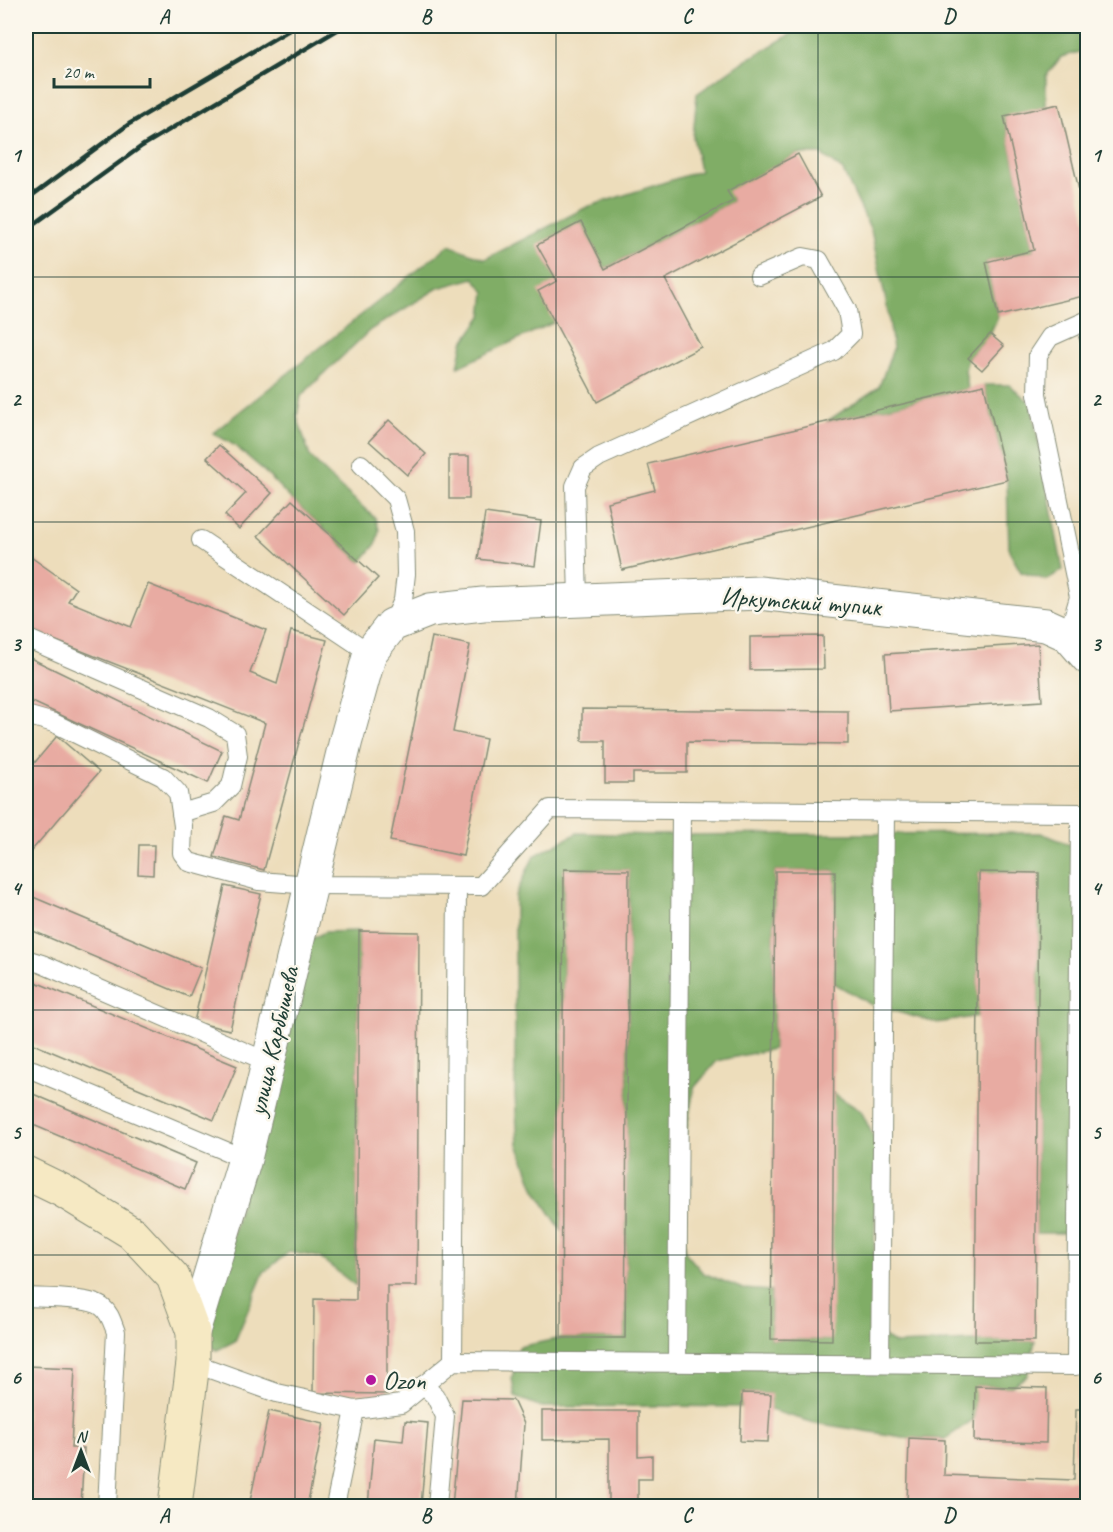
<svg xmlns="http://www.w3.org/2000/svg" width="1113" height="1532" font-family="Caveat,sans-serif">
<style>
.forest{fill:#80ad66;stroke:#50754d;stroke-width:1.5}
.building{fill:#e8aba2}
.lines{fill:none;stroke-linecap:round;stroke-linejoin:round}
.service-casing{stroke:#868d78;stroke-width:20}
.minor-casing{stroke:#868d78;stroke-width:35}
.secondary-casing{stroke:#868d78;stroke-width:35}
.service{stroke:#fff;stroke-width:18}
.minor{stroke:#fff;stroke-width:33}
.secondary{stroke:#f6e9c3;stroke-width:33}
.rail{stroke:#1f3d34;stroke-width:4.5}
.grid{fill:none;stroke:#1f3d34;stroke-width:1.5;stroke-opacity:0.55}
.poi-dot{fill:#b5179e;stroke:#fbf7ec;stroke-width:2}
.labels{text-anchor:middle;stroke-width:5;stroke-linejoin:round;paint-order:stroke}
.street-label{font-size:26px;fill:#1f3d34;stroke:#fbf7ec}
.poi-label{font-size:26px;fill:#1f3d34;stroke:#fbf7ec;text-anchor:start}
.neatline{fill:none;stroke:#1f3d34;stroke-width:2}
.grid-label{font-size:20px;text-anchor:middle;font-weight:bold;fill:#1f3d34}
</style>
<rect width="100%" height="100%" fill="#fbf7ec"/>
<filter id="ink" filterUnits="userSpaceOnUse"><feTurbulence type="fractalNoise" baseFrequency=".0167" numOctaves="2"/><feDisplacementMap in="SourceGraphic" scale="12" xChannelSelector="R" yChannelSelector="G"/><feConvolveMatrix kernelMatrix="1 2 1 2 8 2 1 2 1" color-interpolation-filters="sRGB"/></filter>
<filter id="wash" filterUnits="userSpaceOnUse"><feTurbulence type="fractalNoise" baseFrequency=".008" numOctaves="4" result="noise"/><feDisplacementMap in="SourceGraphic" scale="24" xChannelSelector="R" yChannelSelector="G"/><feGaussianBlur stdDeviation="1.35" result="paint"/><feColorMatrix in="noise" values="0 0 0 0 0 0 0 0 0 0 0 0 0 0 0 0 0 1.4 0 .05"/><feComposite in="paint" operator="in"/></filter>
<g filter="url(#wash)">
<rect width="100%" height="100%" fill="#edddbb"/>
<g class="forest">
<path d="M805,26H1087V50L1061,57L1046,76V107L1004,116L1034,250L986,262L998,316L990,334L968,358L965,370L968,389L826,422L879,387L893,349L888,311L871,230L843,171L821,154H798L728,191L733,201L605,269L581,222L538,245L557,281L555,322L458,367L463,343L482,316L485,292L474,278L438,288L370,330L301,396L297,416L310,457L336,483L376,519L379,530L376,544L361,562L292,500L260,467L234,445L213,433L449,245L485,259L587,207L700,171L693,137L697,94L738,65Z"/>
<path d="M984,385H1009L1031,403L1063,570L1046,580L1021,572L1009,551L1007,480Z"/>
<path d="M577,833L654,835L1041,833L1071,845L1088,865L1087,1233H1036L1039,873L979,872L978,1016L937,1023L872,1005L834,983L835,871H775L773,1049L717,1061L694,1088L685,1139V1252L703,1273L743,1289L771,1291V1339L831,1340L833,1093L861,1111L877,1144L872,1330L895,1344L975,1341H1035L1027,1376L1010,1387L976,1386L974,1419L945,1439L909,1438L815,1423L770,1410V1394L743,1393L742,1407L659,1406L542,1407L515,1397L512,1378L519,1347L561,1338H625L629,870L564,869L562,1231L535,1190L518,1144L515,1095V896L534,856Z"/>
<path d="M359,931L356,1286L319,1257L289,1252L264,1272L235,1341L217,1350L205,1341L309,940L325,932Z"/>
</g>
<g id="blocks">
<g class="building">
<path d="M1059,104L1088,229V295L998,316L986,262L1034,250L1004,116Z"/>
<path d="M798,154L821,197L665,279L701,347L597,402L538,291L557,281L537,245L581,222L605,269L733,201L727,191Z"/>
<path d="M990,334L1004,346L982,370L968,358Z"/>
<path d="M1088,335V367H1087L1079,337Z"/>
<path d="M984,385L1007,480L622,570L607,502L655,490L648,464Z"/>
<path d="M389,420L426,454L407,475L369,441Z"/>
<path d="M219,445L272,493L239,529L225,515L246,493L207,458Z"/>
<rect x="449" y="456" width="20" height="43"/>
<path d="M292,500L378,578L344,615L258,536Z"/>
<path d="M485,513L541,521L535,566L478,559Z"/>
<path d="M28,555L76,589L68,601L131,627L148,584L266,630L250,673L277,684L291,631L327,640L264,870L214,857L226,816L239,820L265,723L26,629V558Z"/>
<path d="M823,636L824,669L750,670V637Z"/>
<path d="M432,637L470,645L453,732L486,739L463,856L390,841Z"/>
<path d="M1038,644L1042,701L889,711L885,654Z"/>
<path d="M26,656L222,751L208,783L26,699Z"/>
<path d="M582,709L848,711V744L687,742V773H633V783H605V741H582Z"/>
<path d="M57,736L99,772L26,857V773Z"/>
<path d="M139,845H154L153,875L138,874Z"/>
<path d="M564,869L629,870L625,1338H561Z"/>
<path d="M775,871H835L832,1340L771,1339Z"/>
<path d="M979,872L1039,873L1035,1341H975Z"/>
<path d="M225,886L261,894L230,1030L194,1022Z"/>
<path d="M26,894L201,968L189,997L26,928Z"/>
<path d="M359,931L419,932L417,1286H387V1394L313,1393L314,1299L356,1300Z"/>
<path d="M26,978L237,1066L214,1120L26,1041Z"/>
<path d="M26,1091L196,1163L185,1189L26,1122Z"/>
<path d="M26,1366L75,1368L71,1448H84L81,1506H26Z"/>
<path d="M975,1386L1047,1388L1046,1443L974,1441Z"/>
<path d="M742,1393L771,1394L768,1442L740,1441Z"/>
<path d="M462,1399L513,1400L524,1424L518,1506H452Z"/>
<path d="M1076,1409H1088V1506L907,1505L909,1438L945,1440L944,1475L1074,1480Z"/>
<path d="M269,1411L324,1423L307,1506H249Z"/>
<path d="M542,1411H638V1456L652,1455V1479H638V1506H609V1439L542,1440Z"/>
<path d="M405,1421L428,1423L421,1506H368L374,1438L403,1441Z"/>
</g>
</g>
</g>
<g filter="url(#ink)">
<use href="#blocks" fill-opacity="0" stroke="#868d78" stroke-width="1.5"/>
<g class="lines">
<defs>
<g id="service">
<path d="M361,464L396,499L405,531L406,574L403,600L392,625"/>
<path d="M201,540L370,653"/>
<path d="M578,600L575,486L583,468L599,457L834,351L851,334L847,310L819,260L803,257L759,276"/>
<path d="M1068,635L1079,597L1037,394L1038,355L1050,337L1088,320"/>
<path d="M26,638L209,718L235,734L238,756L231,786L214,803L181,813"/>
<path d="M26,715L54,723L163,777L178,793L183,826L182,853L189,862L259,881L310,885L481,886L550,809L1080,813L1076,1366L453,1361L401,1404L355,1410L277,1393L193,1363"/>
<path d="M26,959L42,964L268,1062"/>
<path d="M33,1070L245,1159"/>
<path d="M26,1297C43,1298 90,1297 102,1307C110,1313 112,1322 116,1332L107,1506"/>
<path d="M453,1361L457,886"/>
<path d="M677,1362L681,810"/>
<path d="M880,1364L885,812"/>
<path d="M423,1385L435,1396L445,1416L437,1506"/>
<path d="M335,1506L355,1410"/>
</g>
<path id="minor" d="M193,1332L245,1159L346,740L370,653L392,625L430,610L483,604L759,593L1046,625L1068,635L1088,658"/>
<path id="secondary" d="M26,1173L63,1191L132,1233L173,1277L193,1332V1363L175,1506"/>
</defs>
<use href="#service" class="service-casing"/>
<use href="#minor" class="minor-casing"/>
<use href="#secondary" class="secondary-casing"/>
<use href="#service" class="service"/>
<use href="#minor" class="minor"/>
<use href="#secondary" class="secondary"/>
<g class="rail">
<path d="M26,200L129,124L296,26"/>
<path d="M26,230L142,146L344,26"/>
</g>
</g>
</g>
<path class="grid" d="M295,26V1506M556,26V1506M818,26V1506M26,277H1088M26,522H1088M26,766H1088M26,1010H1088M26,1255H1088"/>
<circle class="poi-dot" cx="371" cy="1380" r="6"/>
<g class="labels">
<g class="street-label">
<text transform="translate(801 601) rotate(4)" y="9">Иркутский тупик</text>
<text transform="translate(273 1041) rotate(-77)" y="9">улица Карбышева</text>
</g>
<g class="poi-label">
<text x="383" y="1389">Ozon</text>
</g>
</g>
<rect width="1113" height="1532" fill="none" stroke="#fbf7ec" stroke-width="66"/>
<g transform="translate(81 1451)" stroke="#fbf7ec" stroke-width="4.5" paint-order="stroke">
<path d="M0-4.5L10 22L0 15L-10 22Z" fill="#1f3d34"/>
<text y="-9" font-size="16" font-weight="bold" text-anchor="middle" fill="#1f3d34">N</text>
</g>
<path d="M54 78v9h96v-9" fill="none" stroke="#1f3d34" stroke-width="3"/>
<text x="63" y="78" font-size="18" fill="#1f3d34" stroke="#fbf7ec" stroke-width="4.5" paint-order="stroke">20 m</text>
<rect x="33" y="33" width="1047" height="1466" class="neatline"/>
<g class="grid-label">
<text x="164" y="23">A</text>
<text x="426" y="23">B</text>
<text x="687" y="23">C</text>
<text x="949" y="23">D</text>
<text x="16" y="162">1</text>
<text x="1096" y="162">1</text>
<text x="16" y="406">2</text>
<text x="1096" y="406">2</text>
<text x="16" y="651">3</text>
<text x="1096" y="651">3</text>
<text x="16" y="895">4</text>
<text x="1096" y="895">4</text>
<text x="16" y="1139">5</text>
<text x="1096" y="1139">5</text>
<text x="16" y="1384">6</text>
<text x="1096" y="1384">6</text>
<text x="164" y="1522">A</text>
<text x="426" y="1522">B</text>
<text x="687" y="1522">C</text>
<text x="949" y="1522">D</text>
</g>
</svg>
